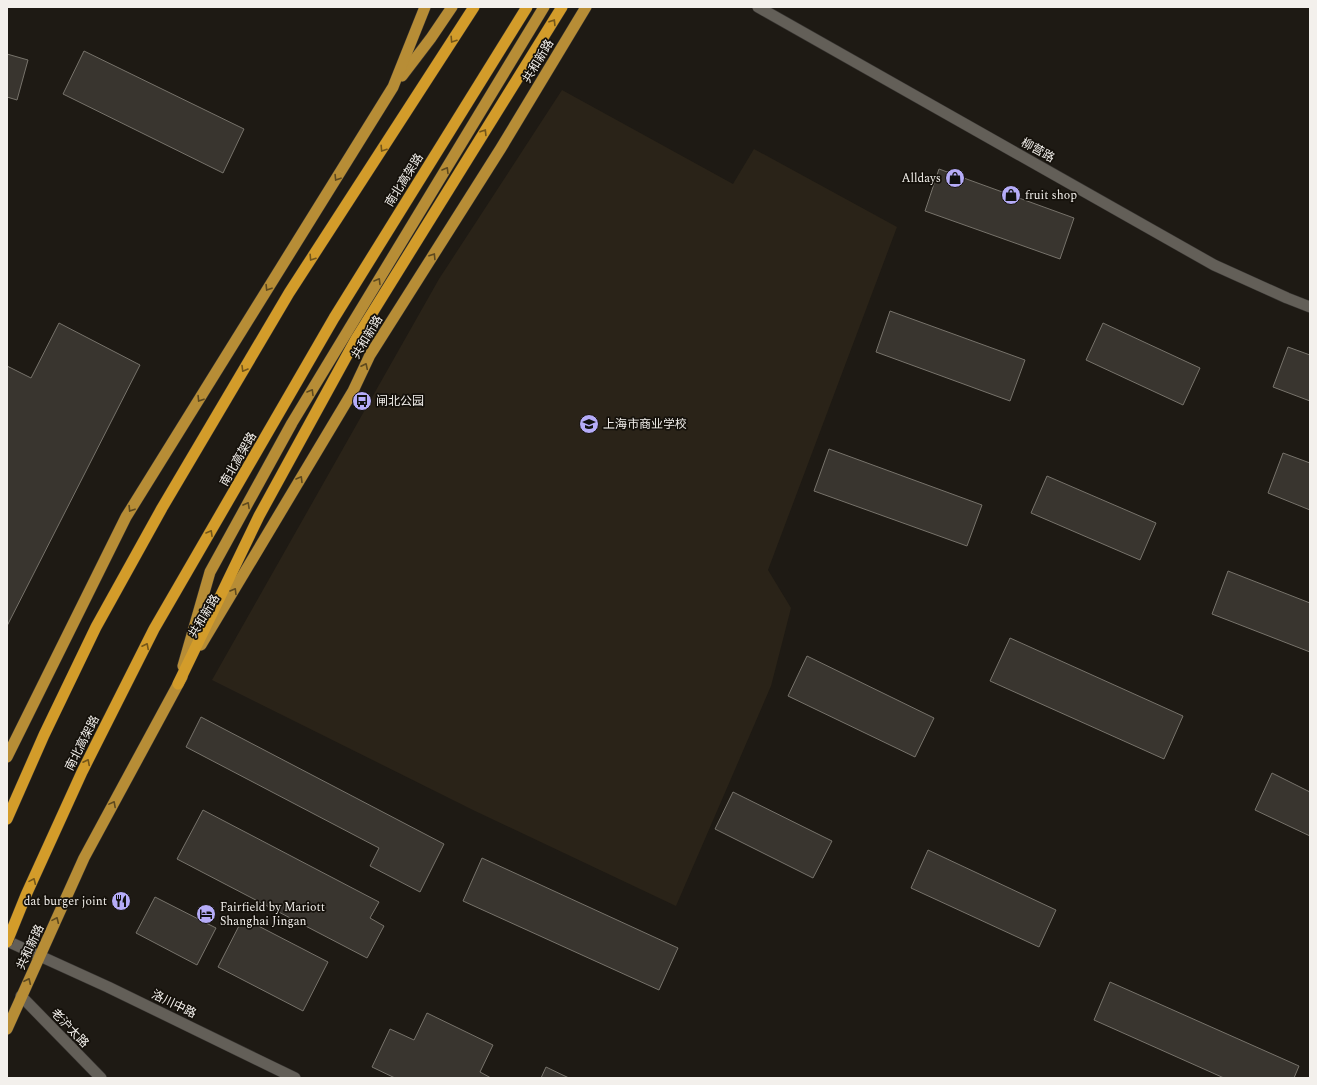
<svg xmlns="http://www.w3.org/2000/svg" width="1317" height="1085" font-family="Spectral,'Noto Sans SC',serif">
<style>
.built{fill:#2a2318}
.building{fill:#39352f;stroke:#77736b}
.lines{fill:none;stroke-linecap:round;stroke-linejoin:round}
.minor-casing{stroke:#373431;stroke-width:12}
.secondary-casing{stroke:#373431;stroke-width:12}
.primary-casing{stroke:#373431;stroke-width:12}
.trunk-casing{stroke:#373431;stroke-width:12}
.minor{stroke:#635f58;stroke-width:11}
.secondary{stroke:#635f58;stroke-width:11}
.primary{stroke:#b78d36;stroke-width:11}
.trunk{stroke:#d39c2a;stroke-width:11}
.trunk-bridge-casing{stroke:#373431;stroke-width:12;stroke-linecap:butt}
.trunk-bridge{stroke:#d39c2a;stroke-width:11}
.oneway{stroke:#74561a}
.oneway2{stroke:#5e491e}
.labels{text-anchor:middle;stroke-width:3.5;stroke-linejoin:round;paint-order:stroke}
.street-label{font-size:12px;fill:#f3f0ec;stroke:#15110b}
.poi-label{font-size:12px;fill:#f3f0ec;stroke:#15110b;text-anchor:start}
</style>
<rect width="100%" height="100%" fill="#1e1a14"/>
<path class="built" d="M562,90L733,184L754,149L897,227L768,570L791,608L771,686L676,906L475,811L212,680L439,279Z"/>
<g class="building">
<path d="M84,51L244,129L223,173L63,94Z"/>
<path d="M7,54L28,60L17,100L7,97Z"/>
<path d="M939,169L1074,218L1060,259L925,211Z"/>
<path d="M890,311L1025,360L1010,401L876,352Z"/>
<path d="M59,323L140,365L7,626V366L31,378Z"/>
<path d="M1103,323L1200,368L1183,405L1086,360Z"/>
<path d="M1288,347L1310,355V401L1273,387Z"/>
<path d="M829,449L982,505L967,546L814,491Z"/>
<path d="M1283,453L1310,463V510L1268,493Z"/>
<path d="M1047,476L1156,523L1140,560L1031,513Z"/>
<path d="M1228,571L1310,603V652L1212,614Z"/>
<path d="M1010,638L1183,716L1164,759L990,681Z"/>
<path d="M807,656L934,718L915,757L788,696Z"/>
<path d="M201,717L444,844L420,892L370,866L379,848L186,747Z"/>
<path d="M1272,773L1310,792V836L1255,810Z"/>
<path d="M733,792L832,841L813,878L715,829Z"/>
<path d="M203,810L379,902L370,918L384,926L367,958L177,859Z"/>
<path d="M928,850L1056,910L1039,947L911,888Z"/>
<path d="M482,858L678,948L659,990L463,901Z"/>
<path d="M155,897L216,928L197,965L136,933Z"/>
<path d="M243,918L328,962L303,1011L218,967Z"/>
<path d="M1110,982L1299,1066L1294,1078H1224L1094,1020Z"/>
<path d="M427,1013L493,1045L480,1072L491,1078H395L372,1067L390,1029L414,1040Z"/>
<path d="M546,1067L569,1078H541Z"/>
</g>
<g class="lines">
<defs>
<g id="minor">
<path d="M7,941L108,987L295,1078"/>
<path d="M21,996L101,1078"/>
</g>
<path id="secondary" d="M758,7L1214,265L1287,298L1310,307"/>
<g id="primary">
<path d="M402,76L431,38L452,7"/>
<path d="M201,645L353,391L370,355L501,148L586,7"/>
<path d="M183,666L210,572L292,423L544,7"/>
<path d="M7,757L126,517L393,87L425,7"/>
<path d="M7,1029L84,858L182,677"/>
</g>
<g id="trunk">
<path d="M178,684L259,516L356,339L562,7"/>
<path d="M7,819L44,735L96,627L162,508L289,293L474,7"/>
</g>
</defs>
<use href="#minor" class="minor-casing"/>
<use href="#secondary" class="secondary-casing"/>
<use href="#primary" class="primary-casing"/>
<use href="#trunk" class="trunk-casing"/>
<use href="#minor" class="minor"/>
<use href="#secondary" class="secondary"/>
<use href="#primary" class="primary"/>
<use href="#trunk" class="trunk"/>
<defs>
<path id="trunk-bridge" d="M7,942L26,895L82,772L154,629L334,318L527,7"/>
</defs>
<use href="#trunk-bridge" class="trunk-bridge-casing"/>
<use href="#trunk-bridge" class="trunk-bridge"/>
</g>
<defs><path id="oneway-chevron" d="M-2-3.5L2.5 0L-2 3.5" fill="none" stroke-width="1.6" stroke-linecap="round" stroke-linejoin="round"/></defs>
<g class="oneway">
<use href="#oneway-chevron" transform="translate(553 22) rotate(-58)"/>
<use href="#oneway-chevron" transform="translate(453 40) rotate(123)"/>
<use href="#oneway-chevron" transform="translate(484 132) rotate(-58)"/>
<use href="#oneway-chevron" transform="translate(383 149) rotate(123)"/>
<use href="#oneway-chevron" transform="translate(312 258) rotate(123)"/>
<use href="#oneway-chevron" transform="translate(244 369) rotate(121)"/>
<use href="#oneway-chevron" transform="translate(210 533) rotate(-60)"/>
<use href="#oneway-chevron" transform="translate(146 646) rotate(-63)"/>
<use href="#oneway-chevron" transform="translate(87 762) rotate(-63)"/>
<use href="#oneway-chevron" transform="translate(33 881) rotate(-66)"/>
</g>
<g class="oneway2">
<use href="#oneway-chevron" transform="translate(446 170) rotate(-59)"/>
<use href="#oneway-chevron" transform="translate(337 178) rotate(122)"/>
<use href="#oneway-chevron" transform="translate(433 256) rotate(-58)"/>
<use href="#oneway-chevron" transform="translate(378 281) rotate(-59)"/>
<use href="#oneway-chevron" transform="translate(268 288) rotate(122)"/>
<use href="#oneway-chevron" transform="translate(365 366) rotate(-64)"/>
<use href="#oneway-chevron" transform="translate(311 392) rotate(-59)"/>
<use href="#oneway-chevron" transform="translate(200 399) rotate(122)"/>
<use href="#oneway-chevron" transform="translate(300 479) rotate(-59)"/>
<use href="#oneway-chevron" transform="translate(247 505) rotate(-61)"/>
<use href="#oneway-chevron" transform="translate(131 509) rotate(122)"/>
<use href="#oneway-chevron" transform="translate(234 591) rotate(-59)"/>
<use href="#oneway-chevron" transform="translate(113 804) rotate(-62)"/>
<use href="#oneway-chevron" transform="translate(56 920) rotate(-66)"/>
<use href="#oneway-chevron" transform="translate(28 981) rotate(-65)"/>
</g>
<defs>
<symbol id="shop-disc" viewBox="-11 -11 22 22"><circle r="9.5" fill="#b5acf8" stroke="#15110b"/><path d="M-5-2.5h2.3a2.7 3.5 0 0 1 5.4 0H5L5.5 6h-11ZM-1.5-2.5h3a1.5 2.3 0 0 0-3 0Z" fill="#111"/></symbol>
<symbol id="bus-disc" viewBox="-11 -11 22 22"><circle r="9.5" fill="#b5acf8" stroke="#15110b"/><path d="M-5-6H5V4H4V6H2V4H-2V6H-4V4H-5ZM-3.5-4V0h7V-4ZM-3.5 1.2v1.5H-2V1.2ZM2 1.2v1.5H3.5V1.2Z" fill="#111"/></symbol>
<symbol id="school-disc" viewBox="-11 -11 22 22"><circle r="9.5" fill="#b5acf8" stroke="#15110b"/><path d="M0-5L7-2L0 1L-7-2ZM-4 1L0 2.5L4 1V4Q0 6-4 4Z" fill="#111"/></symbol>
<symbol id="restaurant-disc" viewBox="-11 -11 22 22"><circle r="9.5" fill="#b5acf8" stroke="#15110b"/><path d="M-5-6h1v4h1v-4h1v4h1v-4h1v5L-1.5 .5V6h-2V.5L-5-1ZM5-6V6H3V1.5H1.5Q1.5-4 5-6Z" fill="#111"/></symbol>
<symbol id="hotel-disc" viewBox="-11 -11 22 22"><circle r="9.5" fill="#b5acf8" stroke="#15110b"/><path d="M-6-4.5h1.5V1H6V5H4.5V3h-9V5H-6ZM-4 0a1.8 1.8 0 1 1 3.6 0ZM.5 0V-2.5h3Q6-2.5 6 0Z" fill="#111"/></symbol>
</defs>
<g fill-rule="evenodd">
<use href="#shop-disc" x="944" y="167" width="22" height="22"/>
<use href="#shop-disc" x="1000" y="184" width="22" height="22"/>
<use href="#bus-disc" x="351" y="390" width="22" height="22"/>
<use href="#school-disc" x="578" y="413" width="22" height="22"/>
<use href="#restaurant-disc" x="110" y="890" width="22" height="22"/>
<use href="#hotel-disc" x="195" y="903" width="22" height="22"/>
</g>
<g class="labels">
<g class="street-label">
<text transform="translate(538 61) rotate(-59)" y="4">共和新路</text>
<text transform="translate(1038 150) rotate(29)" y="4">柳营路</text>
<text transform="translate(404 180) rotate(-58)" y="4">南北高架路</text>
<text transform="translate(367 337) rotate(-59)" y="4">共和新路</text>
<text transform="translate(238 459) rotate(-60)" y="4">南北高架路</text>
<text transform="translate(204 616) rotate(-59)" y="4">共和新路</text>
<text transform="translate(82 743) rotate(-63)" y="4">南北高架路</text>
<text transform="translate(30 947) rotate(-65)" y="4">共和新路</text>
<text transform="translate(174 1004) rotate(26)" y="4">洛川中路</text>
<text transform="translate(70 1028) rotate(46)" y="4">老沪太路</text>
</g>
<g class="poi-label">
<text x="941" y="182" text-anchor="end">Alldays</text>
<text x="1025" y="199">fruit shop</text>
<text x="376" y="405">闸北公园</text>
<text x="603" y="428">上海市商业学校</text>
<text x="107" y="905" text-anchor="end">dat burger joint</text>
<text x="220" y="911">Fairfield by Mariott<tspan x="220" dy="14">Shanghai Jingan</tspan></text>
</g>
</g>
<rect width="1317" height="1085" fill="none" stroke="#f3f0ec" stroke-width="16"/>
</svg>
